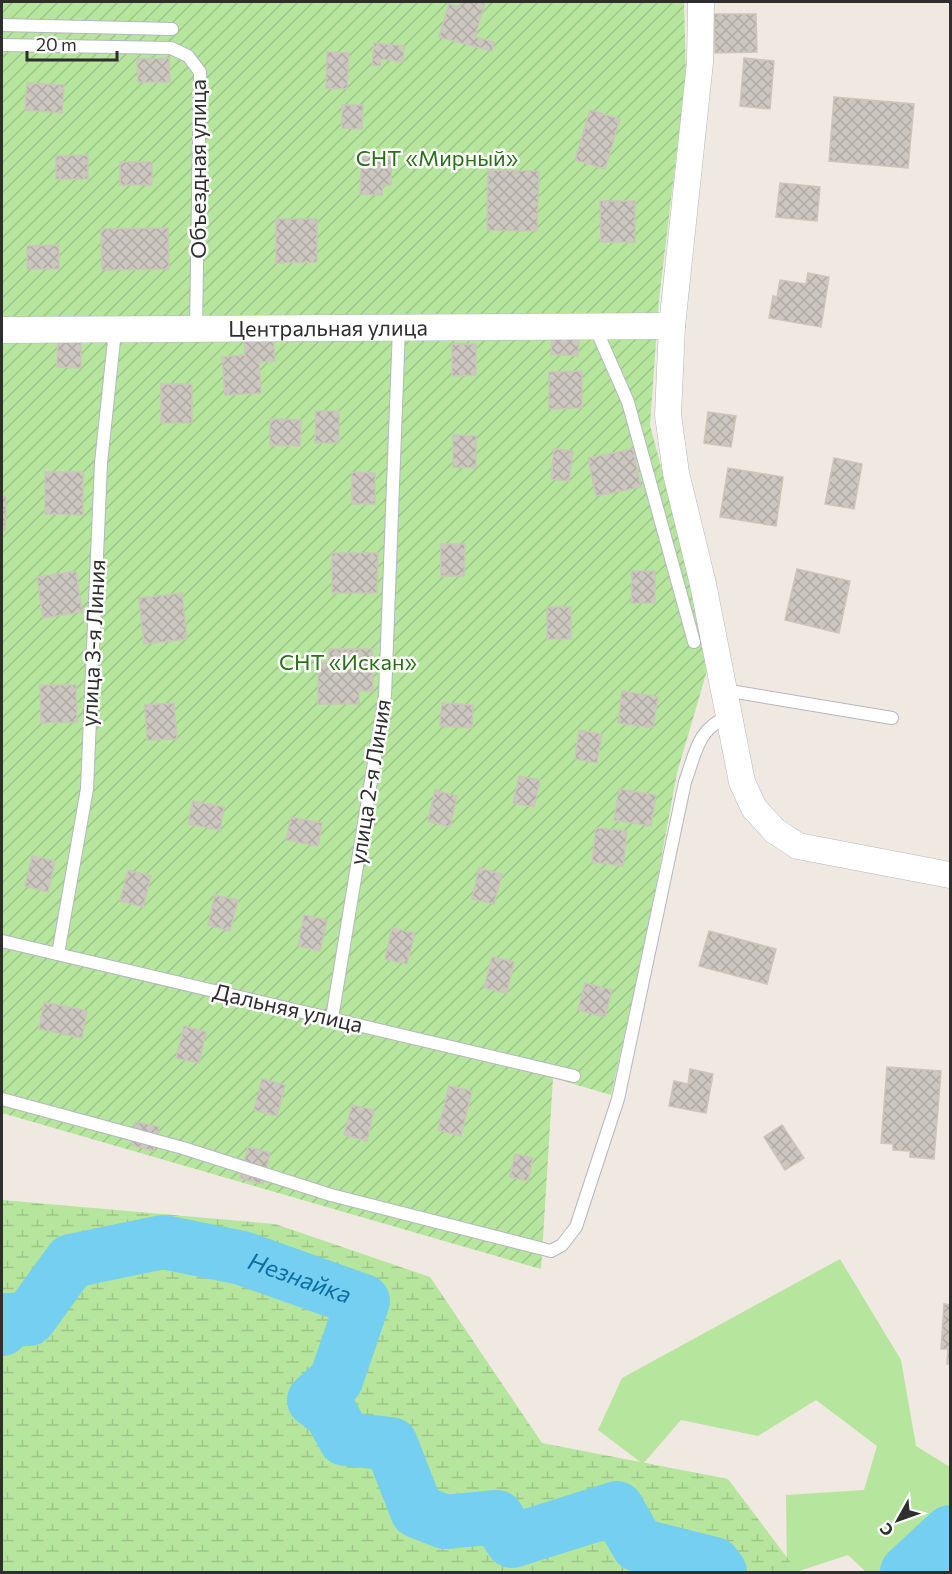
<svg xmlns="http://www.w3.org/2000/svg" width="952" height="1574" font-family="Commissioner,sans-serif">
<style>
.grass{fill:#b6e59e}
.wetland{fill:url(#wetland-marsh)}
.garden{fill:url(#garden-furrows)}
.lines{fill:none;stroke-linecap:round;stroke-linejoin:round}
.river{stroke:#75cff0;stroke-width:54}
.building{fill:url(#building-cross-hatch);stroke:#cbc5ba;stroke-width:1.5}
.service-casing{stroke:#b4b7c1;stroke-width:14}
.minor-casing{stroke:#b4b7c1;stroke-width:27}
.service{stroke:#fff;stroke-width:12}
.minor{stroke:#fff;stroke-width:26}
.labels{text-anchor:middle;stroke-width:5;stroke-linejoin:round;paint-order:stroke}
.park-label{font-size:22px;fill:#2c6e1b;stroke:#fff}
.street-label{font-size:22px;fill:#2e2e2e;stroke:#fff}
.water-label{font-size:24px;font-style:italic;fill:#0d6fa3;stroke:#fff}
</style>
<defs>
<pattern id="wetland-marsh" width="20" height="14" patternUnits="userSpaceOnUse" patternTransform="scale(1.5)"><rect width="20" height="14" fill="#b6e59e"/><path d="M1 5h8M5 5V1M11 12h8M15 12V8" fill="none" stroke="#9dc588"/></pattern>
<pattern id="garden-furrows" width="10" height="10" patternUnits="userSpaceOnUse" patternTransform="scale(1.5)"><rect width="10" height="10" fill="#b6e59e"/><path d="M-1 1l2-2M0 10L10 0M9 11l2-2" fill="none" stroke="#9dc588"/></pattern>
<pattern id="building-cross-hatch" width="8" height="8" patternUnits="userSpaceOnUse" patternTransform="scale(1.5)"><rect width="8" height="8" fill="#cbc7bf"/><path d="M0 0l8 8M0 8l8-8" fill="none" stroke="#afaba4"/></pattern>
</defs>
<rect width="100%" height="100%" fill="#efe9e1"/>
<path class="grass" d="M840,1259L901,1360L916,1446L950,1467V1572H866L848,1555L796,1572H787L786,1495L864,1490L877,1446L816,1400L758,1436L681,1420L643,1464L598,1430L622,1378Z"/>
<path class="wetland" d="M2,1200L275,1224L430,1277L542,1443L728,1479L798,1572H2Z"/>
<path class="garden" d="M2,2H684L686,77L659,299L650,425L711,657L677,773L647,935L611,1095L553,1078L541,1269L2,1113Z"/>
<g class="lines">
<g class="river">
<path id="s1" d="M2,1329L8,1320L29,1319L71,1261L163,1242L242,1258L363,1301L336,1380L314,1400L331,1413L345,1439L391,1444L417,1511L445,1522L497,1517L512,1541L617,1508L638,1545L714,1564L720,1572"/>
<path d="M907,1572L950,1532"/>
</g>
</g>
<g class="building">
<path d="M461,2H485L475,37L494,42L492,51L439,37L449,4L460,7Z"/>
<path d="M714,14H756L757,52L715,53Z"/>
<path d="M374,43L404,46L403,62L381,59L380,66L372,65Z"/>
<path d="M327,52L349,53L347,89L326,88Z"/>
<path d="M169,58L170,82H138L137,59Z"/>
<path d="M744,58L774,61L770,109L740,106Z"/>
<path d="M27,83L64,85L62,113L25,110Z"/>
<path d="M834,97L914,104L908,168L829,161Z"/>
<path d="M342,105H363L362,129L342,128Z"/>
<path d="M590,110L620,119L605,169L575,160Z"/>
<path d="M88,155V179H56V156Z"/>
<path d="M362,156L392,157L391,185H383L382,195L360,194Z"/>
<rect x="120" y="162" width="32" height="23"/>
<path d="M488,170L539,171L537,231L487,230Z"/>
<path d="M780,183L820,187L817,221L776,217Z"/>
<path d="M600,201H635V242H601Z"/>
<path d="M276,219H317V262L276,263Z"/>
<path d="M168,228L169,269L102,270L101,229Z"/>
<path d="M59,245V269H27V246Z"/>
<path d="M808,273L829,277L821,327L769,318L773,296L777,297L780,280L806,284Z"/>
<path d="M272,324L275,361L259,362L261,393L225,395L222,357L245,355L244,326Z"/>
<path d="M58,336H81V368L57,367Z"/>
<path d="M552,336L579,337L578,356L551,354Z"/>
<path d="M452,344H476V375L452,376Z"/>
<path d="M582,371V408L549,409V372Z"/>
<rect x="161" y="384" width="31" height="39"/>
<path d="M316,411H339V443H315Z"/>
<path d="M708,412L736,416L731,447L704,443Z"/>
<path d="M270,419L301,420L300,446L270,445Z"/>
<path d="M453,435L476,436V468L453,467Z"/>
<path d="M554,449L573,451L569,481L551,479Z"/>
<path d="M633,449L641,487L596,496L588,458Z"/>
<path d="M834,458L862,464L854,509L825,504Z"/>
<path d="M728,468L783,477L776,526L720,517Z"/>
<path d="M45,472H83V515L45,514Z"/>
<path d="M352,472L375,473V504H352Z"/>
<path d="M2,496L6,497L5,530H2Z"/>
<path d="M441,544H465L464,576H441Z"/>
<path d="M332,553H378L377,593H332Z"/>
<path d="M797,569L850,581L839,633L785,620Z"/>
<path d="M76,571L82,612L43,618L37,577Z"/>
<path d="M632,571H655V603H631Z"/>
<path d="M182,593L187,639L144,644L139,598Z"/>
<rect x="547" y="607" width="24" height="32"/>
<path d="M329,649H372L373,691H359V704H318V663L329,662Z"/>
<path d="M40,685H76L77,722L41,723Z"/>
<path d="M622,691L658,697L653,728L618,723Z"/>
<path d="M174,703L177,739L147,740L145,705Z"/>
<path d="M442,703L473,705L472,728L440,726Z"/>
<path d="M579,730L602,734L597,763L575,759Z"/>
<path d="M519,776L540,780L534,807L513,803Z"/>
<path d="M619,789L656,795L651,826L614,820Z"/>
<path d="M435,790L457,796L450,827L428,821Z"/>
<path d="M193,801L224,807L220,830L188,824Z"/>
<path d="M291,817L322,823L318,846L286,840Z"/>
<path d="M596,828L627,831L623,866L592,862Z"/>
<path d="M32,856L55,861L48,892L25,886Z"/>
<path d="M479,868L502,874L494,904L472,899Z"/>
<path d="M128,870L151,876L143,907L120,901Z"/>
<path d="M215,895L238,900L230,931L208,925Z"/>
<path d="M304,915L327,920L320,951L298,946Z"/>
<path d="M392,928L415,933L407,964L385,959Z"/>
<path d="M709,931L776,949L767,984L699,966Z"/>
<path d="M492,957L514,962L507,993L484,988Z"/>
<path d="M585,983L612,990L605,1017L578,1010Z"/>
<path d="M44,1002L87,1011L82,1038L39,1029Z"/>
<path d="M184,1026L206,1032L199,1063L176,1058Z"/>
<path d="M887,1067L941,1071L934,1159L910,1157V1151L893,1150V1144L881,1143Z"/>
<path d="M690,1069L713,1074L706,1113L669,1106L674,1081L688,1084Z"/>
<path d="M262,1079L285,1085L277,1116L254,1110Z"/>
<path d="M449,1086L472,1091L461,1136L438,1130Z"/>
<path d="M352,1105L374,1110L367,1141L344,1135Z"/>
<path d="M136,1122L159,1127L153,1151L131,1145Z"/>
<path d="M782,1125L804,1158L785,1170L764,1137Z"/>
<path d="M248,1147L270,1153L263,1184L240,1178Z"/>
<path d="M515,1154L533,1158L528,1181L510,1177Z"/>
<path d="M944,1304L950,1305V1364H947L948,1349H941Z"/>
</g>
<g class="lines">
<defs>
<g id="service">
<path d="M2,25L172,29"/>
<path d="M2,45L171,48L188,56L200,72L196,329"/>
<path d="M595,327L628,402L694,642"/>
<path d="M724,690L892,718"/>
<path d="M2,941L574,1076"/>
<path d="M58,954L87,789L101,463L115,331"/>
<path d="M332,1018L385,696L399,328"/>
<path d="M2,1099L183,1148L331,1195L551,1251L562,1245L576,1227L618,1099L685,782C696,752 697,729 729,716"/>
</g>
<g id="minor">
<path d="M701,2L700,62L672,326L668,415L676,473L703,584L742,782L754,808L775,831L798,846L950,875"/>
<path id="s2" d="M2,330L672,326"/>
</g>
</defs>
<use href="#service" class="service-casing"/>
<use href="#minor" class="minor-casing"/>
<use href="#service" class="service"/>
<use href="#minor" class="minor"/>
</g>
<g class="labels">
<g class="park-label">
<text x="437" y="166">СНТ «Мирный»</text>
<text x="348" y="670">СНТ «Искан»</text>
</g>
<g class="street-label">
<text transform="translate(198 169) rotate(-90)" y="8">Объездная улица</text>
<text dy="8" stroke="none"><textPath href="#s2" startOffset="326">Центральная улица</textPath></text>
<text transform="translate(93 643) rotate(-87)" y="8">улица 3-я Линия</text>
<text transform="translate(370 782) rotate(-81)" y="8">улица 2-я Линия</text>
<text transform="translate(288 1008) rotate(13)" y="8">Дальняя улица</text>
</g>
<g class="water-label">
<text dy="8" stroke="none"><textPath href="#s1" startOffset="339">Незнайка</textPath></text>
</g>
</g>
<rect width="952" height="1574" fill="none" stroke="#2e2e2e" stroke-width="6"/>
<g transform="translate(898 1520) rotate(230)" stroke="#ffffff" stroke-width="4.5" paint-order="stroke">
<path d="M0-4.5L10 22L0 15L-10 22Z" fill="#2e2e2e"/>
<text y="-9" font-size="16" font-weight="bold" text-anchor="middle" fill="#2e2e2e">С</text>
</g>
<path d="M27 51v9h90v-9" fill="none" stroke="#2e2e2e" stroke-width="3"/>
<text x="36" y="51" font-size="18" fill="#2e2e2e" stroke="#ffffff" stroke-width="4.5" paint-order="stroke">20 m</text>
</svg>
